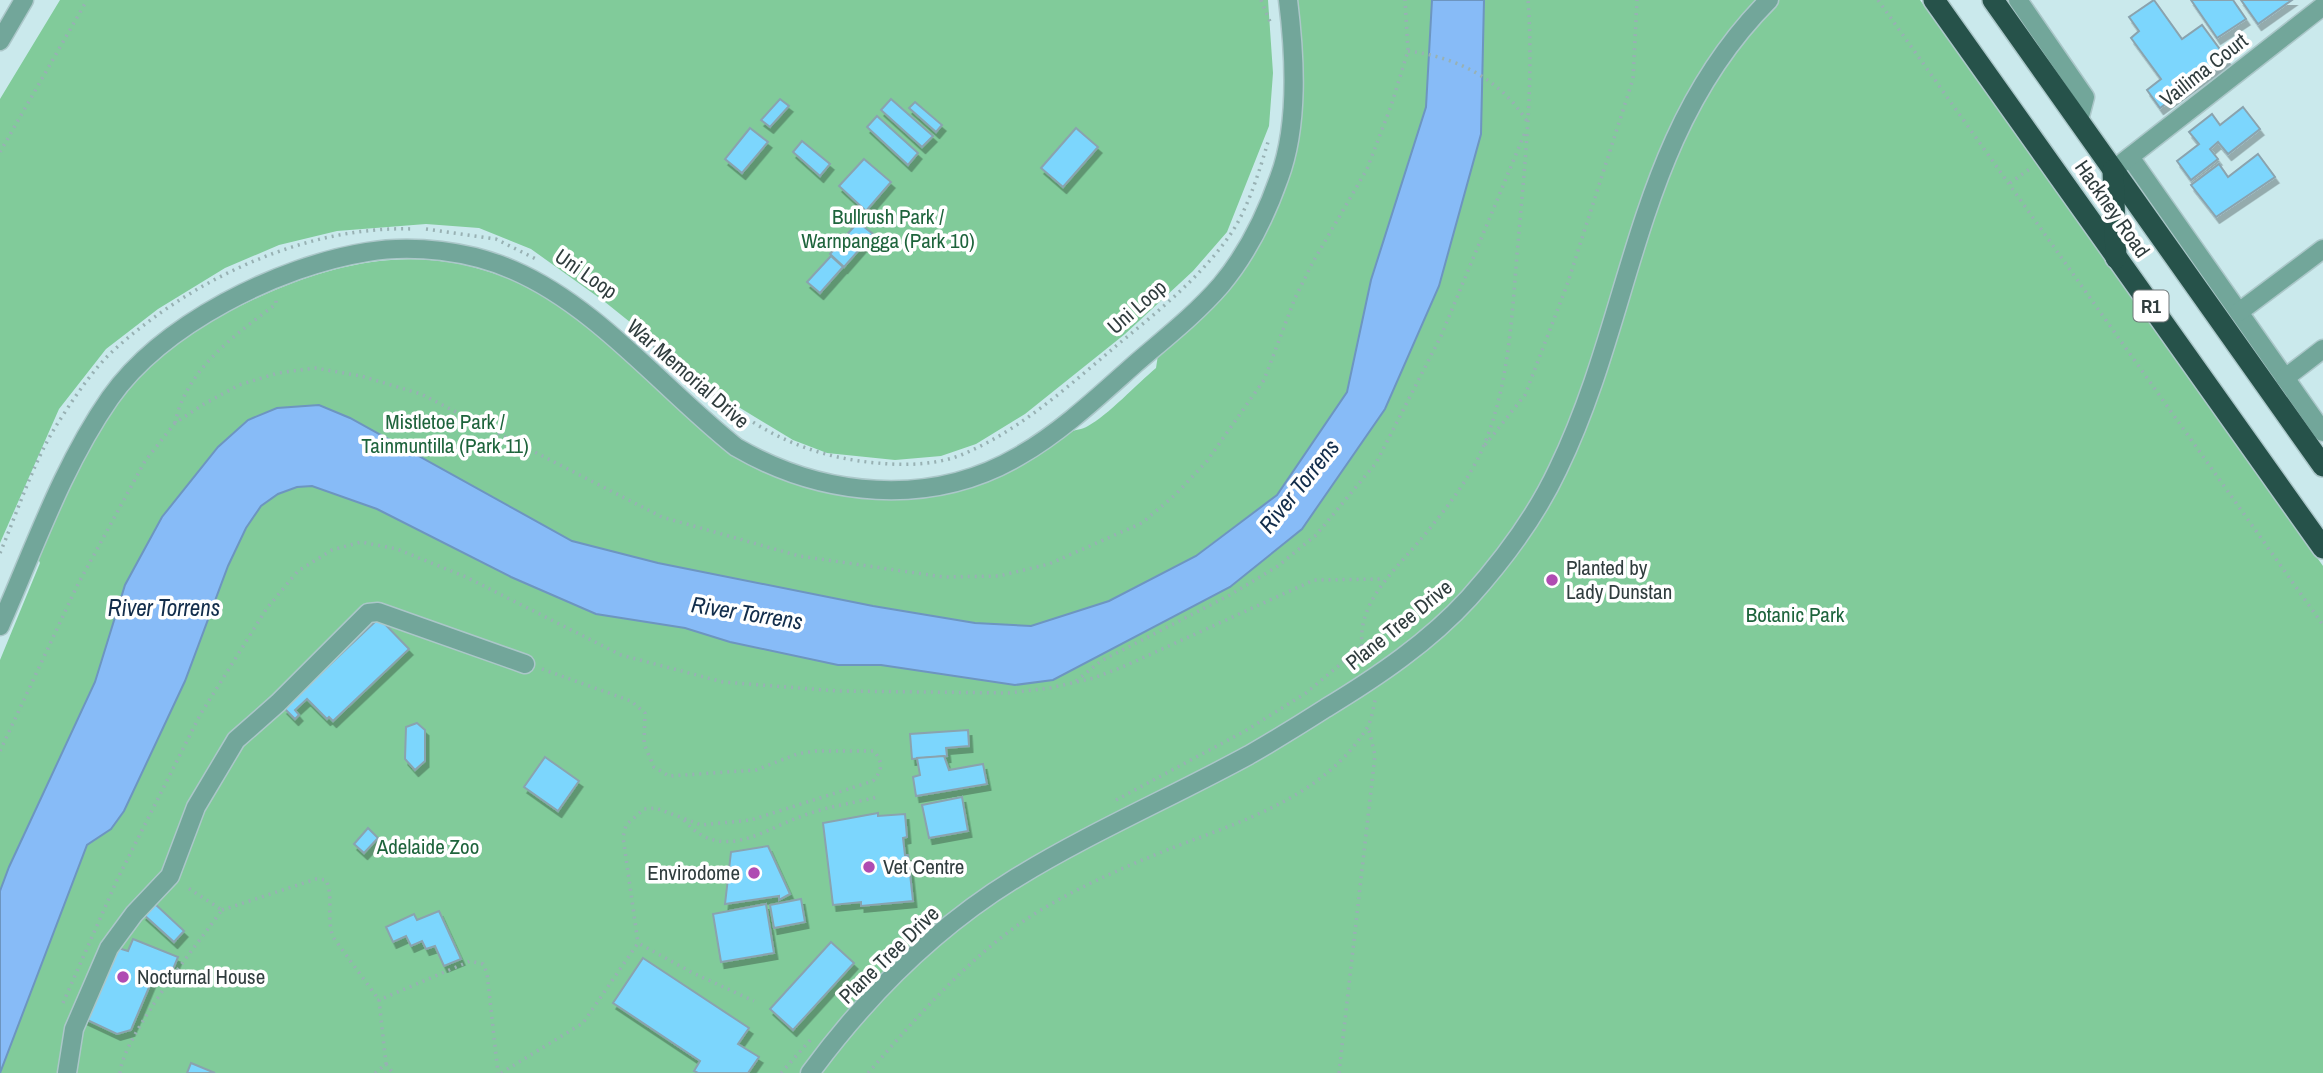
<svg xmlns="http://www.w3.org/2000/svg" width="2323" height="1073" font-family="'Archivo Narrow',sans-serif">
<style>
.green{fill:#81cb9a}
.water{fill:#87bbf7;stroke:#6d95c0;stroke-width:2}
.building{fill:#7cd6fd;stroke:#8aa3ae;stroke-width:2;filter:url(#shadow)}
.lines{fill:none;stroke-linecap:round;stroke-linejoin:round}
.minor-casing{stroke:#abc7c9;stroke-width:21}
.highway-casing{stroke:#abc7c9;stroke-width:24}
.path{stroke:#98b1b3;stroke-width:3.5;stroke-dasharray:2 5;stroke-linecap:butt}
.minor{stroke:#72a69a;stroke-width:18}
.highway{stroke:#26524a;stroke-width:21}
.poi-dot{fill:#af4cb2;stroke:#fff;stroke-width:2.5}
.labels{text-anchor:middle;stroke-width:7;stroke-linejoin:round;paint-order:stroke}
.shield{fill:#fff;stroke:#6e7778;stroke-width:2}
.shield-label{font-size:19px;font-weight:bold;fill:#303d3e}
.street-label{font-size:21px;fill:#303d3e;stroke:#fff}
.park-label{font-size:21px;fill:#1e643c;stroke:#fff}
.poi-label{font-size:21px;fill:#303d3e;stroke:#fff;text-anchor:start}
.water-label{font-size:23px;font-style:italic;fill:#122d4b;stroke:#fff}
</style>
<defs>
<filter id="shadow"><feDropShadow dx="3.5" dy="6" stdDeviation="0" flood-color="#0004"/></filter>
</defs>
<rect width="100%" height="100%" fill="#cae9ec"/>
<g class="green">
<path d="M60,0H1268L1273,73L1269,126L1227,232L1193,271L1125,334L1025,414L976,444L941,456L895,460L827,453L793,440L727,400L605,302L531,249L479,228L426,224L337,231L279,245L225,268L158,309L106,349L59,409L0,543V99Z"/>
<path d="M1294,0H1432L1426,107L1371,280L1347,392L1277,495L1207,547L1230,587L1302,529L1385,409L1439,286L1481,134L1484,0H1920L2323,566V1073H0V660L40,563L37,556C65,494 89,427 136,376C152,357 179,337 200,323C213,315 229,311 244,304C351,252 451,237 557,304C611,337 653,390 703,430C784,495 895,521 993,479C1021,466 1043,449 1069,433C1075,429 1082,430 1088,426C1107,416 1138,383 1156,368L1158,355L1227,289L1301,110L1302,56Z"/>
</g>
<path class="water" d="M1432,0H1484L1481,134L1439,286L1385,409L1302,529L1230,587L1053,680L1015,685L881,665H838L730,642L685,628L596,614L511,577L377,509L312,486L297,487L278,494L261,506L246,528L228,566L185,681L124,811L111,829L87,845L0,1073V891L9,867L95,682L125,585L162,517L218,447L248,420L277,408L319,405L350,418L572,541L658,563L873,606L975,623L1031,626L1109,601L1196,556L1277,495L1347,392L1371,280L1426,107Z"/>
<g class="building">
<path d="M2154,0L2182,39L2202,25L2227,59L2160,108L2147,90L2161,79L2131,38L2139,31L2129,17Z"/>
<path d="M2191,0H2233L2246,19L2217,38Z"/>
<path d="M2241,0H2292L2258,24Z"/>
<path d="M780,99L789,106L770,127L761,120Z"/>
<path d="M891,99L933,136L922,147L881,110Z"/>
<path d="M915,102L942,125L936,132L909,108Z"/>
<path d="M2243,107L2260,129L2228,154L2218,142L2210,149L2218,159L2191,180L2177,161L2199,144L2189,132L2212,114L2220,125Z"/>
<path d="M877,116L918,153L908,165L867,127Z"/>
<path d="M750,128L768,142L742,173L725,159Z"/>
<path d="M1076,128L1098,147L1063,187L1041,168Z"/>
<path d="M802,141L830,164L820,176L793,152Z"/>
<path d="M2258,154L2275,177L2216,217L2191,185L2219,164L2228,177Z"/>
<path d="M864,159L891,182L866,211L839,186Z"/>
<path d="M858,222L873,234L844,267L830,254Z"/>
<path d="M831,256L843,267L820,293L807,282Z"/>
<path d="M379,618L409,649L333,721L329,717L327,719L307,699L295,710L299,715L295,719L284,708Z"/>
<path d="M417,723L425,730V761L415,770L405,759L406,727Z"/>
<path d="M968,730L969,746L946,748L947,756L912,759L910,734Z"/>
<path d="M944,756L949,770L983,764L987,784L916,796L913,777L920,775L917,758Z"/>
<path d="M545,757L579,781L558,811L524,787Z"/>
<path d="M962,797L968,831L929,838L922,805Z"/>
<path d="M878,813V816L905,814L907,837L903,838L905,855H908L913,901L861,906V902L833,905L823,823Z"/>
<path d="M368,828L378,838L364,853L354,844Z"/>
<path d="M768,846L790,894L779,900V896L725,904L731,852Z"/>
<path d="M801,899L805,922L774,928L770,905Z"/>
<path d="M154,903L184,931L174,942L143,914Z"/>
<path d="M766,904L774,953L721,962L713,914Z"/>
<path d="M439,911L461,959L444,966L435,946L426,949L422,941L411,946L406,936L393,942L386,927L414,914L417,920Z"/>
<path d="M133,939L178,957L169,979L155,973L131,1030L117,1034L83,1018L115,947L128,951Z"/>
<path d="M831,942L854,963L793,1030L770,1009Z"/>
<path d="M643,958L749,1028L738,1044L759,1057L748,1073H698L694,1071L700,1061L613,1003Z"/>
<path d="M191,1063L215,1073H187Z"/>
</g>
<g class="lines">
<defs>
<g id="minor">
<path d="M2018,0L2085,97L2079,120"/>
<path d="M0,41L24,0"/>
<path d="M2130,157L2323,432"/>
<path d="M2122,163L2323,6"/>
<path d="M2239,312L2323,249"/>
<path d="M2285,378L2323,349"/>
<path d="M0,626C34,549 62,467 110,398C162,324 279,266 367,252C413,244 470,251 513,270C597,306 664,390 736,447C822,497 930,508 1019,456C1061,432 1099,396 1135,364C1164,339 1196,314 1221,285C1246,255 1266,215 1279,178C1299,125 1295,56 1288,0"/>
<path d="M67,1073L74,1029L109,948L134,914L170,876L196,807L236,740L278,703L368,613L378,612L525,664"/>
<path d="M810,1073C866,997 936,927 1016,878C1091,832 1172,797 1249,755C1275,740 1301,724 1326,708C1377,677 1429,642 1469,598C1504,559 1536,516 1558,469C1635,310 1635,134 1769,0"/>
</g>
<g id="highway">
<path d="M1934,0L2323,548"/>
<path d="M1993,0L2323,466"/>
<path d="M2113,170L2116,258"/>
</g>
</defs>
<use href="#minor" class="minor-casing"/>
<use href="#highway" class="highway-casing"/>
<g class="path">
<path d="M1261,0L1271,24"/>
<path d="M1878,0L2323,625"/>
<path d="M1408,51C1457,57 1502,80 1528,123"/>
<path d="M0,152L87,0"/>
<path d="M2010,183L2031,168"/>
<path d="M426,229L496,239L538,260"/>
<path d="M648,341C723,403 775,454 877,463C908,466 942,465 970,451C1024,427 1072,383 1116,346C1156,313 1200,278 1230,235C1248,209 1259,172 1268,142"/>
<path d="M175,423C186,369 235,335 276,304V298"/>
<path d="M1485,445L1525,395L1567,285L1633,79L1637,0"/>
<path d="M0,553C17,513 33,463 56,426C72,401 92,370 114,350C192,279 307,225 414,229"/>
<path d="M1365,660C1349,608 1393,573 1422,538C1445,510 1470,479 1484,445C1510,382 1512,311 1518,243C1525,162 1534,81 1528,0"/>
<path d="M542,669L631,701L645,713L644,744L654,767L669,776L756,770L797,754L816,751H874C883,763 883,769 873,781L751,820L701,825L656,808L644,809L626,825L623,837L638,943"/>
<path d="M1076,681L1101,661L1230,595L1278,566L1316,535L1376,463L1441,336L1526,130"/>
<path d="M0,751L77,586L145,461L175,423L204,404L239,385L278,373L315,368L361,376L421,394L662,517L799,556L944,577L999,576L1049,564L1142,523L1176,494L1207,461L1264,380L1295,298L1313,262L1367,169L1391,106L1408,51L1405,0"/>
<path d="M1116,800L1245,731L1306,693L1361,647"/>
<path d="M684,820C723,865 764,828 808,814C830,806 854,803 877,797"/>
<path d="M222,910L316,879L326,880C334,898 326,918 333,937L379,1000"/>
<path d="M63,1003L117,880L200,715L267,608L298,571L332,550L361,542L397,549L466,577L621,655L723,682L838,691L1008,693L1050,688L1094,678L1127,665L1314,580L1384,579"/>
<path d="M386,1064L393,1073"/>
<path d="M120,1073C123,1036 198,943 222,910L185,886"/>
<path d="M375,1073L386,1064L379,1000L470,961L483,964L487,973L498,1073"/>
<path d="M501,1073L583,1023L638,943L693,973L754,1001"/>
<path d="M781,1073L812,1038"/>
<path d="M868,1073C916,1018 967,959 1028,918C1068,892 1113,872 1157,854C1233,823 1320,802 1367,728C1372,720 1373,707 1376,697"/>
<path d="M1339,1073L1375,755L1368,726"/>
</g>
<use href="#minor" class="minor"/>
<use href="#highway" class="highway"/>
</g>
<g class="poi-dot">
<circle cx="1552" cy="580" r="7"/>
<circle cx="869" cy="867" r="7"/>
<circle cx="754" cy="873" r="7"/>
<circle cx="123" cy="977" r="7"/>
</g>
<g class="labels">
<rect class="shield" x="2133.5" y="290.5" width="35" height="31" rx="5"/>
<g class="shield-label">
<text x="2151" y="313">R1</text>
</g>
<g class="street-label">
<text transform="translate(2204 70) rotate(-38)" y="7">Vailima Court</text>
<text transform="translate(2112 209) rotate(55)" y="7">Hackney Road</text>
<text transform="translate(586 274) rotate(35)" y="7">Uni Loop</text>
<text transform="translate(1137 307) rotate(-41)" y="7">Uni Loop</text>
<text transform="translate(688 374) rotate(41)" y="7">War Memorial Drive</text>
<text transform="translate(1399 625) rotate(-39)" y="7">Plane Tree Drive</text>
<text transform="translate(889 955) rotate(-44)" y="7">Plane Tree Drive</text>
</g>
<g class="park-label">
<text x="888" y="224">Bullrush Park /<tspan x="888" dy="24">Warnpangga (Park 10)</tspan></text>
<text x="445" y="429">Mistletoe Park /<tspan x="445" dy="24">Tainmuntilla (Park 11)</tspan></text>
<text x="1795" y="622">Botanic Park</text>
<text x="428" y="854">Adelaide Zoo</text>
</g>
<g class="poi-label">
<text x="1566" y="575">Planted by<tspan x="1566" dy="24">Lady Dunstan</tspan></text>
<text x="883" y="874">Vet Centre</text>
<text x="740" y="880" text-anchor="end">Envirodome</text>
<text x="137" y="984">Nocturnal House</text>
</g>
<g class="water-label">
<text transform="translate(1299 486) rotate(-51)" y="8">River Torrens</text>
<text x="164" y="616">River Torrens</text>
<text transform="translate(747 613) rotate(9)" y="8">River Torrens</text>
</g>
</g>
</svg>
